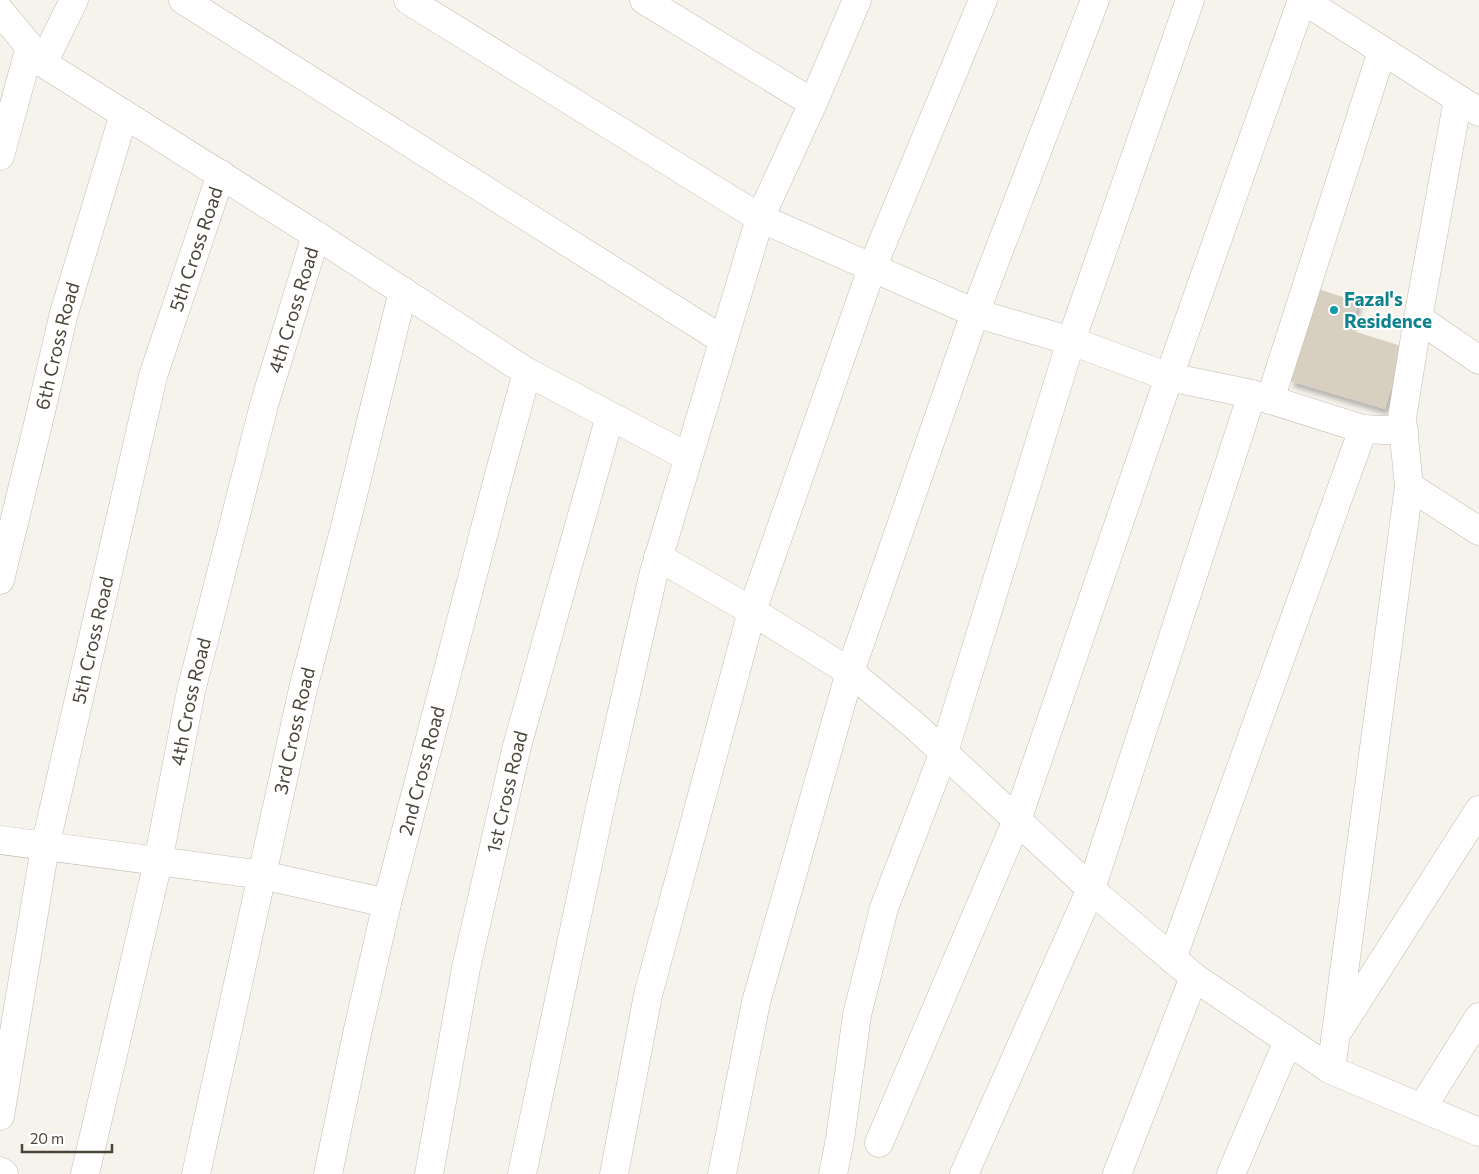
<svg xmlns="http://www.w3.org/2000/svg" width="1479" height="1174" font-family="Commissioner,sans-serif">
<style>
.building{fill:#d8cfc1;filter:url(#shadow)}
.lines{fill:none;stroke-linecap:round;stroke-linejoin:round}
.minor-casing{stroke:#c2bbae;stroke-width:29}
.minor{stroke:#fff;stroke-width:28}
.culture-dot{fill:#0f9aa8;stroke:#fff;stroke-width:2}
.labels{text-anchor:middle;stroke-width:4;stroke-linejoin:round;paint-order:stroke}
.street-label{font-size:19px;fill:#4b4439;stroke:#fff}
.culture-label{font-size:19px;font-weight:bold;fill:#0d838f;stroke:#fff;text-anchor:start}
</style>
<defs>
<filter id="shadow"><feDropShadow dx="3" dy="5.5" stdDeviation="2.5" flood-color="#0004"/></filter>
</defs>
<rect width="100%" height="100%" fill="#f6f3ec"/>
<path class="building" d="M1318,289L1359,302L1350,330L1404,347L1385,409L1290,381Z"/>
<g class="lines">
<defs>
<g id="minor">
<path d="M183,0L723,340"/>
<path d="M408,0L760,218L975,313L1071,341L1169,377L1252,394L1363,429L1404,431"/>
<path d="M644,0L813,103"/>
<path d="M1303,0L1479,112"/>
<path d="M0,11L43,63L316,235L527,372L688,457"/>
<path d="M43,63L74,0"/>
<path d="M0,156L30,47"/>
<path d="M1418,318L1479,360"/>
<path d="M1270,400L1382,51"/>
<path d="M1409,486L1479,531"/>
<path d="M658,557L752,611L850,672L914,725L1102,899L1194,977L1331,1070L1479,1132"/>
<path id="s1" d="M0,580L38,424L64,313L124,114"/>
<path d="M0,840L262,875L387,903"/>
<path d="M1172,959L1363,429"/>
<path d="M1340,1028L1479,810"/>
<path d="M1331,1070L1409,486L1402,418L1418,318L1458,99"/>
<path d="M1422,1108L1479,1017"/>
<path id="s2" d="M0,1116L45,847L153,376L221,174"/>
<path d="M879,1143L1017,820L1169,377L1302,0"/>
<path d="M0,1171L4,1174"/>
<path id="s3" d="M85,1174L158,862L191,691L264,405L316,235"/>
<path id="s4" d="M196,1174L303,689L349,511L403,291"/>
<path id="s5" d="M328,1174L357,1034L387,903L500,471L527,372"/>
<path id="s6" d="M429,1174L466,968L517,746L610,416"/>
<path d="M522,1174L600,808L653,576L760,218L813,103L857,0"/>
<path d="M614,1174L648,995L752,611L872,268L983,0"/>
<path d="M722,1174L756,1002L850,672L975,313L1095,0"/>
<path d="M833,1174L840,1139L857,1015L884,908L944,752L1071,341L1190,0"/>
<path d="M964,1174L1091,889L1252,394"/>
<path d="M1117,1174L1194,977"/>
<path d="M1231,1174L1288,1041"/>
</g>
</defs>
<use href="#minor" class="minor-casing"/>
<use href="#minor" class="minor"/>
</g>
<circle class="culture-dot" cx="1334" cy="310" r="5"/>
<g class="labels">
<g class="street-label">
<text dy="7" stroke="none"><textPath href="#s2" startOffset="890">5th Cross Road</textPath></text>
<text dy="7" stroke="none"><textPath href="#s3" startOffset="889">4th Cross Road</textPath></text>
<text dy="7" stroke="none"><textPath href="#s1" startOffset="241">6th Cross Road</textPath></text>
<text dy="7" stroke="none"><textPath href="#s2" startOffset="485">5th Cross Road</textPath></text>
<text dy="7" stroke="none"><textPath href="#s3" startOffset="484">4th Cross Road</textPath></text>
<text dy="7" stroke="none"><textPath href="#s4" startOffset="454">3rd Cross Road</textPath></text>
<text dy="7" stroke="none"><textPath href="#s5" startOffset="414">2nd Cross Road</textPath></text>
<text dy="7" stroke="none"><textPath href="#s6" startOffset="390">1st Cross Road</textPath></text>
</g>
<g class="culture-label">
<text x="1344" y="306">Fazal's<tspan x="1344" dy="22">Residence</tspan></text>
</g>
</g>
<path d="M22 1144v8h90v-8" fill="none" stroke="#4b4439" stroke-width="2.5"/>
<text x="30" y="1144" font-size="15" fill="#4b4439" stroke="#ffffff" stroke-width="4" paint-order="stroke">20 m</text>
</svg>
